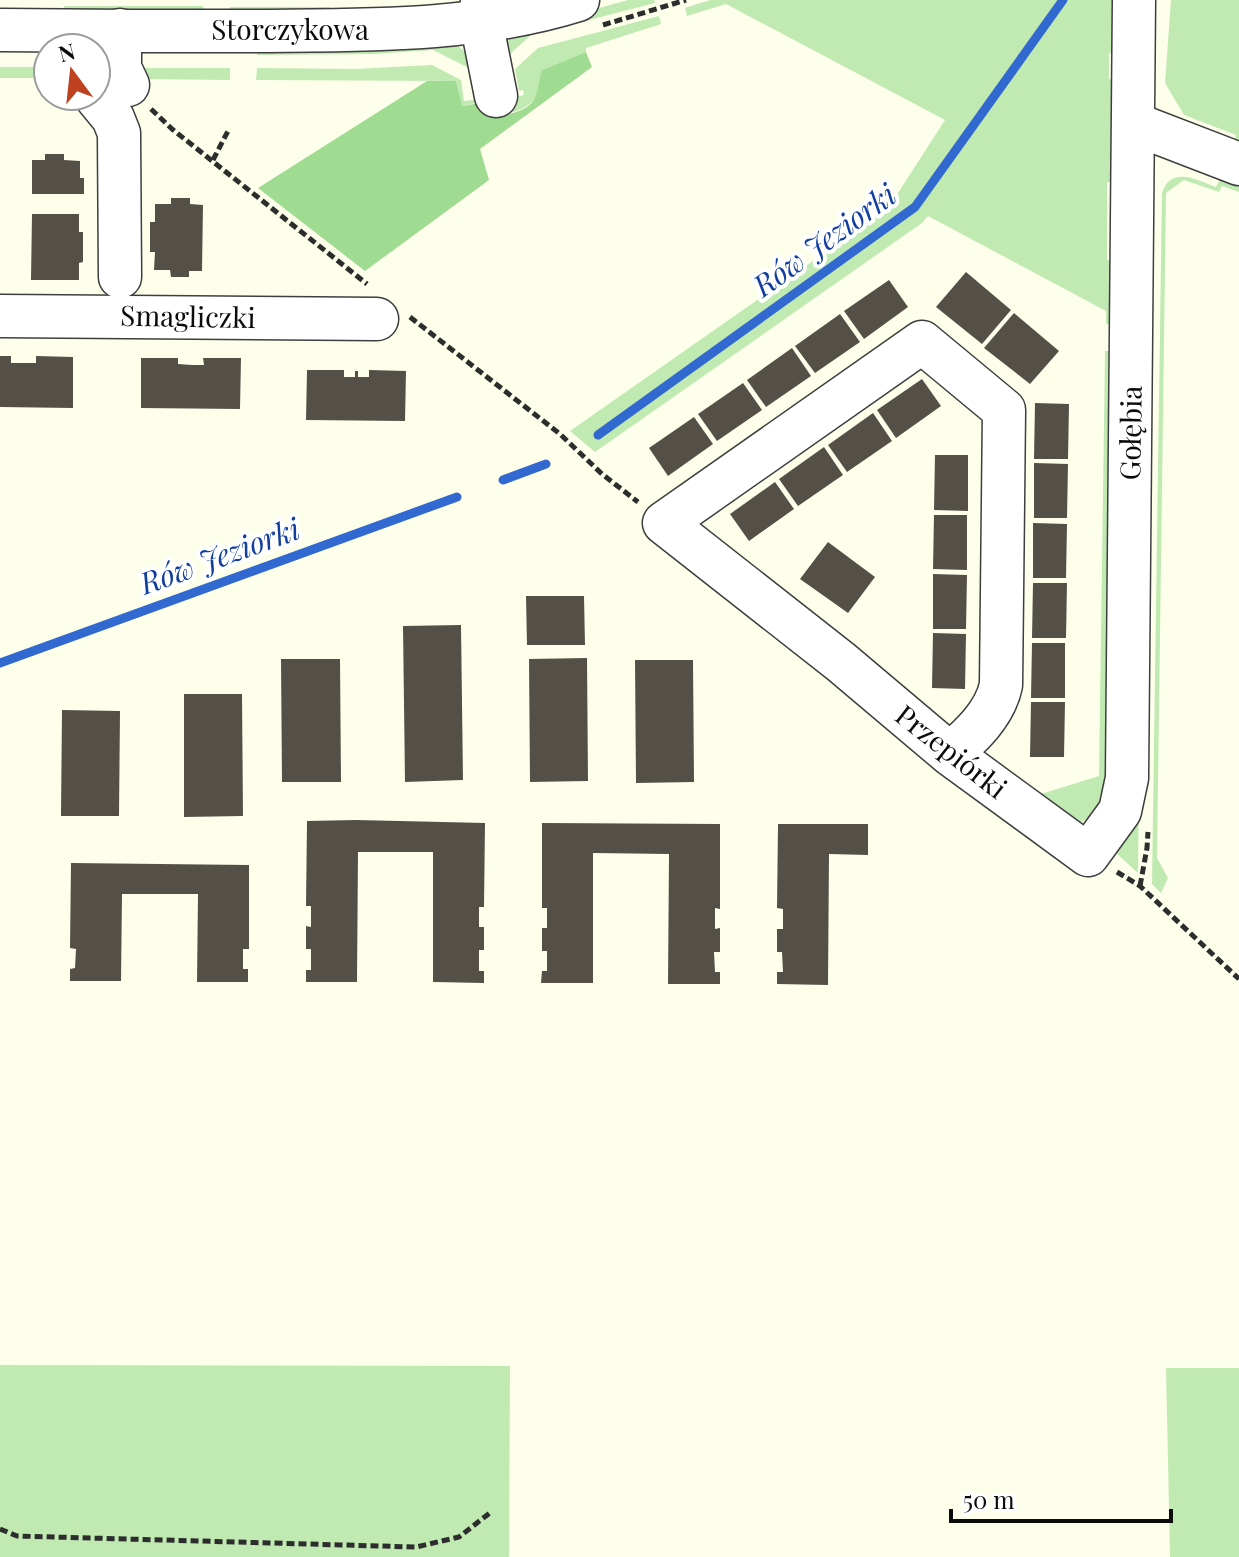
<svg xmlns="http://www.w3.org/2000/svg" width="1239" height="1557" font-family="'Playfair Display',serif">
<style>
.green{fill:#c1eab3}
.forest{fill:#a0db92}
.lines{fill:none;stroke-linecap:round;stroke-linejoin:round}
.stream{stroke:#3269d1;stroke-width:9}
.building{fill:#545048}
.minor-casing{stroke:#3e3e3e;stroke-width:45}
.path{stroke:#2d2d2d;stroke-width:5;stroke-dasharray:8 4;stroke-linecap:butt}
.minor{stroke:#fff;stroke-width:42}
.labels{text-anchor:middle;stroke-width:8;stroke-linejoin:round;paint-order:stroke}
.street-label{font-size:28px;fill:#0b0b0b;stroke:#fff}
.water-label{font-size:30px;font-style:italic;fill:#123ea0;stroke:#fff}
</style>
<rect width="100%" height="100%" fill="#feffea"/>
<g class="green">
<path d="M628,0H654L655,3L531,35L500,63L505,40L515,31Z"/>
<path d="M710,0H1114V52L1109,53V79L1115,80L1114,182H1107V260L1114,261V324H1106V311L928,216L922,223L595,452L570,431L893,205L896,196L945,120L726,4L687,16L685,8Z"/>
<path d="M1171,0H1239V141L1235,139L1236,135L1184,115L1165,83Z"/>
<path d="M64,6H203V11L64,15Z"/>
<path d="M230,7H329V13L230,12Z"/>
<path d="M659,16L661,24L586,48V52L542,70C540,77 541,84 539,91C537,103 517,113 506,113L503,99L524,95L523,90L519,91L515,69L538,48Z"/>
<path d="M455,43L466,53L473,70L433,50L374,54L257,55V50Z"/>
<path d="M432,65L461,80L464,101L481,99L482,102L461,106L456,81L256,80L257,68L356,69Z"/>
<rect x="0" y="67" width="38" height="11"/>
<path d="M135,68H230V80L137,79Z"/>
<path d="M1222,175L1239,181V192L1222,186L1219,192L1184,180L1166,193L1157,858L1168,878L1161,893L1152,884L1162,193C1171,165 1197,180 1216,187Z"/>
<path d="M1105,351H1113L1109,786C1099,806 1094,822 1071,824L1016,783L1020,778L1041,794L1099,776Z"/>
<path d="M1139,787L1138,873L1116,853Z"/>
<path d="M0,1365L510,1366L509,1557H0Z"/>
<path d="M1166,1368H1239V1557H1170Z"/>
</g>
<path class="forest" d="M586,52L592,67L480,149L489,180L365,271L258,188L427,81H456L462,106L503,99L506,113L509,114C541,106 535,94 542,70Z"/>
<g class="lines">
<g class="stream">
<path d="M598,435L915,207L1063,0"/>
<path d="M503,480L546,464"/>
<path d="M0,663L457,497"/>
</g>
</g>
<g class="building">
<path d="M45,154H64V160L80,161V178H84V194H32V160H45Z"/>
<path d="M171,198H190V204L203,205L202,271H189V277H171L170,270H154L155,252H150V222H155V204H171Z"/>
<path d="M32,214H79V232H83V262L79,263V280H31Z"/>
<path d="M966,272L1011,310L982,344L936,307Z"/>
<path d="M889,280L908,307L864,339L844,311Z"/>
<path d="M1014,313L1059,351L1030,384L984,348Z"/>
<path d="M840,314L860,342L815,373L795,346Z"/>
<path d="M792,348L811,376L766,407L747,380Z"/>
<path d="M0,356H11V363H36V356L73,357V408L0,407Z"/>
<path d="M141,358H178V364L192,365H204L203,358H241L240,409L141,408Z"/>
<path d="M307,370H344V377H355V371H358V377H369V370L406,371L405,421L306,420Z"/>
<path d="M922,379L941,406L896,438L877,410Z"/>
<path d="M743,383L762,410L717,441L698,414Z"/>
<path d="M1035,403L1069,404L1068,459H1034Z"/>
<path d="M873,413L892,441L847,472L828,445Z"/>
<path d="M694,417L713,444L668,476L649,448Z"/>
<path d="M824,447L843,475L798,506L779,479Z"/>
<path d="M935,455H968V511L934,510Z"/>
<path d="M1034,463L1068,464L1067,518H1034Z"/>
<path d="M775,482L794,509L749,541L730,514Z"/>
<path d="M934,515H967V570L933,569Z"/>
<path d="M1033,523L1067,524L1066,578H1033Z"/>
<path d="M828,542L875,577L848,613L800,579Z"/>
<path d="M933,574L967,575L966,629H933Z"/>
<path d="M1033,583H1067L1066,638H1032Z"/>
<path d="M526,596H584L585,645H527Z"/>
<path d="M461,625L463,780L405,782L403,626Z"/>
<path d="M933,633L966,634L965,689L932,688Z"/>
<path d="M1032,643H1065V698H1031Z"/>
<path d="M587,658L588,781L530,782L529,659Z"/>
<path d="M281,659H340L341,782H282Z"/>
<path d="M635,660H693L694,782L636,783Z"/>
<path d="M184,694H242L243,816L184,817Z"/>
<path d="M1031,702H1065L1064,757H1030Z"/>
<path d="M62,710L120,711L119,816H61Z"/>
<path d="M356,820L485,823L484,907H479V927H484V950H479V971H484V983L433,982V852H358L357,982H306V970H311V949H306V926L311,927V906H306L307,821Z"/>
<path d="M542,823L720,824V909L715,908V929L720,928V952H714L715,972H720V984H668L669,854L593,853V983H541L542,971H547V951H542V928H547V908H542Z"/>
<path d="M778,824H868V855L829,854L828,985L777,984V972H783L782,952H777V929H783V909L777,908Z"/>
<path d="M71,863L249,865V949H243V969H248V982H197L198,894H122L121,981H70V969L75,968L76,949L70,948Z"/>
</g>
<g class="lines">
<defs>
<g id="minor">
<path d="M482,0L481,21L496,96"/>
<path d="M0,30C88,31 175,31 263,31C368,30 476,32 578,0"/>
<path d="M120,30V68L128,85"/>
<path d="M95,96L113,118L119,133L120,277"/>
<path d="M1135,124L1239,164"/>
<path d="M0,316L377,319"/>
<path d="M950,754C971,736 995,714 1001,685L1004,410L922,342L664,523L841,662L950,754L1088,855L1120,811L1127,778L1134,0"/>
</g>
</defs>
<use href="#minor" class="minor-casing"/>
<g class="path">
<path d="M603,25L686,0"/>
<path d="M151,109L172,129L367,284"/>
<path d="M213,160L229,129"/>
<path d="M410,317L560,434L602,474L638,502"/>
<path d="M1117,872L1140,886L1239,979"/>
<path d="M1140,886L1147,848L1148,832"/>
<path d="M0,1529L17,1536L416,1547L459,1537L491,1512"/>
</g>
<use href="#minor" class="minor"/>
</g>
<g class="labels">
<g class="street-label">
<text x="290" y="40">Storczykowa</text>
<text transform="translate(188 317) rotate(1)" y="10">Smagliczki</text>
<text transform="translate(1131 433) rotate(-89)" y="10">Gołębia</text>
<text transform="translate(951 752) rotate(38)" y="10">Przepiórki</text>
</g>
<g class="water-label">
<text transform="translate(825 241) rotate(-36)" y="10">Rów Jeziorki</text>
<text transform="translate(220 557) rotate(-20)" y="10">Rów Jeziorki</text>
</g>
</g>
<g transform="translate(72 72) rotate(345)"><circle r="38" fill="#ffffff" stroke="#9d9d9d" stroke-width="2"/>
<path d="M0-6L14 30L0 20L-14 30Z" fill="#be4120"/>
<text y="-12" font-size="22" font-weight="bold" text-anchor="middle" fill="#0b0b0b">N</text>
</g>
<path d="M951 1509v12h220v-12" fill="none" stroke="#0b0b0b" stroke-width="4"/>
<text x="963" y="1509" font-size="24" fill="#0b0b0b" stroke="#ffffff" stroke-width="6" paint-order="stroke">50 m</text>
</svg>
